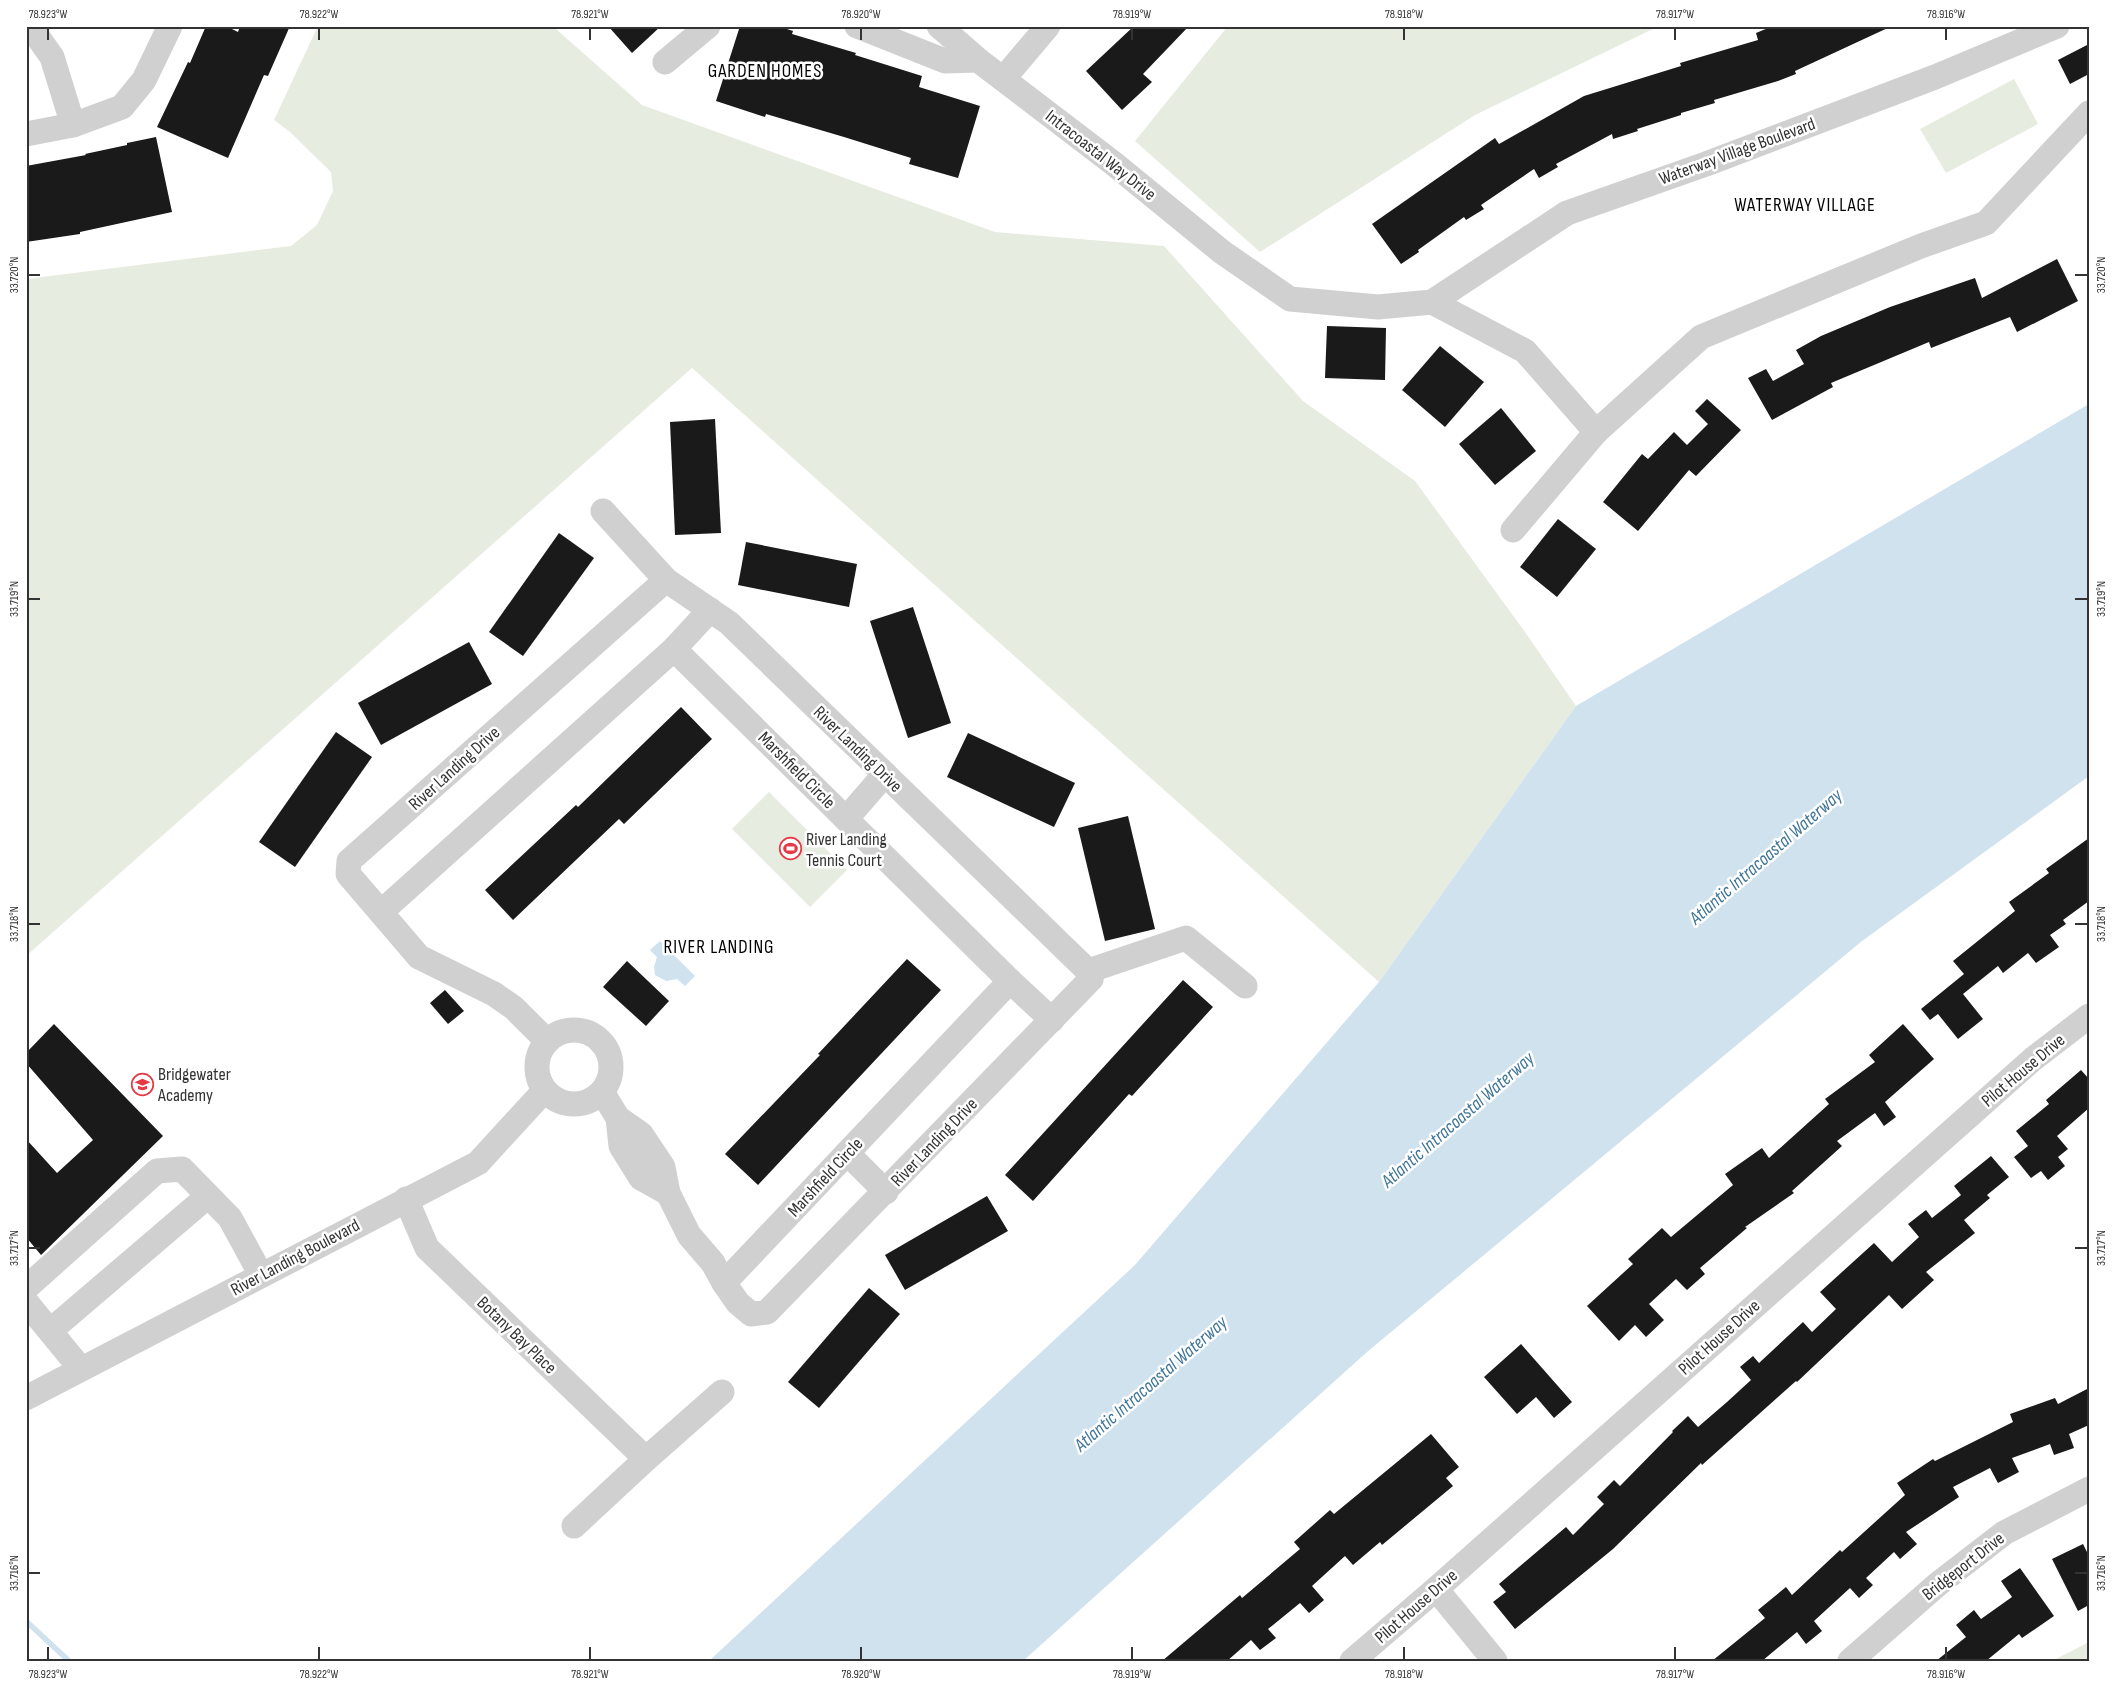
<svg xmlns="http://www.w3.org/2000/svg" width="2115" height="1687" font-family="'Sofia Sans Condensed',sans-serif">
<style>
.green{fill:#e6ecdf}
.water{fill:#cfe2ee}
.lines{fill:none;stroke-linecap:round;stroke-linejoin:round}
.stream{stroke:#cfe2ee;stroke-width:5.5}
.building{fill:#1a1a1a}
.minor{stroke:#d0d0d0;stroke-width:25}
.ticks{fill:none;stroke:#333;stroke-width:2}
.labels{text-anchor:middle;stroke-width:5;stroke-linejoin:round;paint-order:stroke}
.street-label{font-size:18px;fill:#333;stroke:#fff}
.poi-label{font-size:18px;fill:#333;stroke:#fff;text-anchor:start}
.neighbourhood-label{font-size:19px;letter-spacing:1px;fill:#000;stroke:#fff}
.water-label{font-size:19px;font-style:italic;fill:#3f7597;stroke:#fff}
.neatline{fill:none;stroke:#333;stroke-width:2}
.ticks-label{font-size:12px;text-anchor:middle;fill:#333}
</style>
<rect width="100%" height="100%" fill="#fff"/>
<g class="green">
<path d="M318,26H557V30L642,105L995,232L1164,246L1303,401L1415,481L1525,632L1576,706L1379,982L692,368L26,956V279L291,246L317,225L333,191L331,172L290,132L274,120Z"/>
<path d="M1228,26H1659L1475,115L1260,252L1135,141Z"/>
<path d="M2014,79L2038,124L1946,173L1920,129Z"/>
<path d="M769,792L847,870L810,907L732,829Z"/>
<path d="M2089,1642V1661H2052Z"/>
</g>
<g class="water">
<path d="M2089,404V776L1862,941L1367,1352L1023,1661H709L1135,1265L1379,982L1576,706Z"/>
<path d="M660,941L695,976L685,986L677,979L666,981L655,975L654,967L657,957L650,950Z"/>
</g>
<g class="lines">
<path class="stream" d="M26,1621L69,1661"/>
</g>
<g class="building">
<path d="M206,26H226L238,32L240,26H290L268,76L264,75L228,158L157,127L188,62L190,63Z"/>
<path d="M608,26H661L632,53Z"/>
<path d="M740,26H778L793,31L792,34L856,53L855,55L922,76L919,87L980,106L958,178L909,164L911,158L844,137L766,114L765,117L716,101Z"/>
<path d="M1134,26H1189L1143,74L1152,82L1122,110L1086,71Z"/>
<path d="M1773,26H1892L1795,71L1796,74L1778,81L1714,100L1715,103L1681,113V115L1637,129L1638,131L1613,139L1612,134L1556,164L1558,167L1539,178L1534,169L1481,205L1484,209L1466,220L1464,217L1418,250L1419,252L1401,264L1372,224L1495,138L1499,144L1584,96L1681,66L1680,63L1758,40L1756,33Z"/>
<path d="M2089,44V74L2070,84L2058,60Z"/>
<path d="M156,137L172,212L80,232V234L26,242V166L86,155L85,154L127,145V143Z"/>
<path d="M2057,259L2078,301L2017,332L2010,317L1931,348L1929,342L1831,383L1833,387L1772,420L1748,378L1766,369L1773,381L1804,364L1796,350L1821,336L1890,307L1975,278L1982,298Z"/>
<path d="M1327,326L1386,328L1385,380L1325,378Z"/>
<path d="M1440,346L1484,382L1445,427L1402,390Z"/>
<path d="M1707,399L1741,430L1696,476L1689,470L1638,531L1603,502L1642,454L1648,459L1674,432L1687,445L1708,424L1695,411Z"/>
<path d="M1501,408L1536,451L1495,485L1459,444Z"/>
<path d="M715,419L721,533L675,535L670,422Z"/>
<path d="M1558,519L1596,549L1557,597L1520,567Z"/>
<path d="M559,533L594,558L523,656L489,632Z"/>
<path d="M746,542L857,564L849,607L738,585Z"/>
<path d="M913,607L951,723L908,738L870,621Z"/>
<path d="M469,642L492,684L381,745L358,703Z"/>
<path d="M681,707L712,739L624,824L619,819L513,920L485,890L576,805L578,807Z"/>
<path d="M336,732L372,757L295,867L259,842Z"/>
<path d="M968,733L1075,783L1054,827L947,777Z"/>
<path d="M1128,816L1155,929L1105,941L1078,828Z"/>
<path d="M2089,838V901L2063,920L2066,924L2050,935L2059,947L2036,963L2028,953L2003,973L1998,966L1963,994L1983,1019L1958,1039L1938,1014L1930,1020L1921,1009L1964,974L1953,961L2015,911L2009,902L2049,873L2046,869Z"/>
<path d="M907,959L941,990L758,1185L725,1154L820,1055L818,1054Z"/>
<path d="M627,961L669,1001L646,1026L603,987Z"/>
<path d="M1183,980L1213,1007L1132,1096L1129,1094L1033,1201L1005,1175Z"/>
<path d="M445,990L464,1011L448,1024L430,1003Z"/>
<path d="M54,1024L163,1136L41,1255L26,1237V1139L57,1173L93,1140L26,1063V1053Z"/>
<path d="M1903,1024L1934,1059L1885,1102L1896,1117L1884,1126L1875,1113L1837,1141L1842,1146L1792,1191L1794,1193L1745,1227L1747,1228L1700,1268L1705,1274L1687,1290L1676,1279L1649,1304L1664,1320L1646,1337L1635,1325L1619,1341L1587,1306L1633,1264L1628,1259L1662,1228L1671,1237L1733,1185L1725,1174L1762,1148L1769,1158L1829,1104L1825,1099L1875,1062L1869,1055Z"/>
<path d="M2081,1070L2089,1079V1108L2057,1136L2068,1149L2058,1157L2065,1166L2048,1180L2041,1171L2031,1178L2014,1157L2028,1146L2016,1131L2049,1104L2046,1100Z"/>
<path d="M1991,1156L2009,1177L1987,1195L1990,1198L1964,1220L1975,1233L1926,1272L1934,1280L1902,1309L1889,1295L1797,1382L1796,1381L1702,1465L1701,1463L1613,1549L1515,1629L1493,1602L1506,1592L1499,1584L1566,1527L1573,1535L1604,1504L1597,1497L1614,1480L1620,1486L1673,1432L1672,1431L1688,1416L1698,1427L1727,1402L1751,1380L1740,1367L1753,1356L1759,1363L1803,1322L1812,1332L1836,1309L1820,1292L1874,1243L1892,1262L1919,1237L1908,1224L1926,1210L1932,1218L1961,1195L1954,1186Z"/>
<path d="M987,1196L1008,1231L905,1290L885,1255Z"/>
<path d="M869,1288L900,1314L819,1408L788,1382Z"/>
<path d="M1521,1344L1572,1402L1554,1418L1536,1397L1517,1414L1484,1377Z"/>
<path d="M2089,1388V1425L2069,1434L2074,1448L2054,1455L2050,1444L2012,1458L2019,1472L1998,1483L1990,1468L1953,1487L1959,1497L1906,1532L1917,1544L1900,1559L1894,1552L1866,1578L1873,1585L1859,1598L1850,1588L1814,1621L1822,1631L1806,1644L1797,1632L1762,1661H1712L1765,1618L1758,1610L1786,1587L1792,1595L1840,1550L1842,1552L1905,1495L1897,1483L1933,1459L1935,1461L2013,1422L2010,1414L2055,1398L2058,1404Z"/>
<path d="M1431,1434L1459,1467L1446,1478L1453,1486L1382,1545L1380,1542L1353,1565L1345,1556L1312,1586L1324,1600L1309,1613L1300,1603L1268,1629L1276,1638L1260,1650L1251,1640L1227,1661H1162L1240,1595L1242,1598L1300,1549L1294,1542L1330,1510L1334,1514Z"/>
<path d="M2083,1544L2089,1556V1605L2078,1611L2052,1559Z"/>
<path d="M2020,1568L2054,1616L2022,1638L2019,1634L1986,1661H1936L1966,1637L1956,1625L1974,1610L1981,1619L2012,1597L2001,1581Z"/>
</g>
<g class="lines">
<g class="minor">
<path d="M857,26L945,61L978,60"/>
<path d="M939,26L978,60L1113,163L1222,252L1290,299L1378,307L1432,302L1567,213L1706,164L1935,77L2057,26"/>
<path d="M665,62L708,26"/>
<path d="M1004,78L1048,26"/>
<path d="M73,125L122,107L144,80L170,26"/>
<path d="M26,134L73,125L52,57L30,26"/>
<path d="M1432,302L1525,351L1596,432L1701,337L1921,246L1986,223L2089,113"/>
<path d="M603,511L666,580"/>
<path d="M1513,530L1596,432"/>
<path d="M674,649L710,610"/>
<path d="M846,819L885,774"/>
<path d="M381,912L674,649L1010,981L724,1283"/>
<path d="M1088,971L1186,938L1245,986"/>
<path d="M1010,981L1052,1020"/>
<circle cx="574" cy="1067" r="37"/>
<path d="M547,1041L514,1008L494,994L419,957L348,874L349,861L666,580L729,623L1088,971L1091,979L767,1312L751,1314L738,1303L724,1283L713,1263L689,1235L668,1193L663,1167L641,1134L618,1118L602,1092"/>
<path d="M618,1118L621,1146L641,1178L668,1193"/>
<path d="M847,1153L886,1192"/>
<path d="M406,1199L427,1248L646,1459"/>
<path d="M26,1288L157,1171L182,1169L230,1218L261,1275"/>
<path d="M26,1302L81,1369"/>
<path d="M50,1331L208,1196"/>
<path d="M26,1398L478,1163L544,1091"/>
<path d="M574,1526L646,1459L722,1392"/>
<path d="M1436,1589L1495,1661"/>
<path d="M1352,1661L1436,1589L2033,1059L2089,1016"/>
<path d="M1850,1661L1938,1584L2004,1533L2089,1489"/>
</g>
</g>
<path class="ticks" d="M48,28V40M319,28V40M590,28V40M861,28V40M1132,28V40M1404,28V40M1675,28V40M1946,28V40M28,275H40M2075,275H2088M28,599H40M2075,599H2088M28,924H40M2075,924H2088M28,1248H40M2075,1248H2088M28,1573H40M2075,1573H2088M48,1647V1660M319,1647V1660M590,1647V1660M861,1647V1660M1132,1647V1660M1404,1647V1660M1675,1647V1660M1946,1647V1660"/>
<defs>
<symbol id="stadium-ring" viewBox="-11 -11 22 22"><circle r="9.5" fill="#fff" stroke="#e63946" stroke-width="1.5"/><path d="M0-5a6.5 5 0 1 0 0 10a6.5 5 0 1 0 0-10ZM-3.5-1.8h7v3.6h-7Z" fill="#e63946"/></symbol>
<symbol id="school-ring" viewBox="-11 -11 22 22"><circle r="9.5" fill="#fff" stroke="#e63946" stroke-width="1.5"/><path d="M0-5L7-2L0 1L-7-2ZM-4 1L0 2.5L4 1V4Q0 6-4 4Z" fill="#e63946"/></symbol>
</defs>
<g fill-rule="evenodd">
<use href="#stadium-ring" x="778" y="836" width="25" height="25"/>
<use href="#school-ring" x="130" y="1072" width="25" height="25"/>
</g>
<g class="labels">
<g class="street-label">
<text transform="translate(1737 151) rotate(-20)" y="6">Waterway Village Boulevard</text>
<text transform="translate(1101 155) rotate(38)" y="6">Intracoastal Way Drive</text>
<text transform="translate(858 749) rotate(44)" y="6">River Landing Drive</text>
<text transform="translate(454 768) rotate(-42)" y="6">River Landing Drive</text>
<text transform="translate(797 770) rotate(45)" y="6">Marshfield Circle</text>
<text transform="translate(2023 1070) rotate(-40)" y="6">Pilot House Drive</text>
<text transform="translate(934 1142) rotate(-46)" y="6">River Landing Drive</text>
<text transform="translate(825 1177) rotate(-47)" y="6">Marshfield Circle</text>
<text transform="translate(295 1257) rotate(-28)" y="6">River Landing Boulevard</text>
<text transform="translate(517 1335) rotate(44)" y="6">Botany Bay Place</text>
<text transform="translate(1719 1337) rotate(-42)" y="6">Pilot House Drive</text>
<text transform="translate(1963 1566) rotate(-38)" y="6">Bridgeport Drive</text>
<text transform="translate(1416 1606) rotate(-41)" y="6">Pilot House Drive</text>
</g>
<g class="poi-label">
<text x="806" y="845">River Landing<tspan x="806" dy="21">Tennis Court</tspan></text>
<text x="158" y="1080">Bridgewater<tspan x="158" dy="21">Academy</tspan></text>
</g>
<g class="neighbourhood-label">
<text x="765" y="77">GARDEN HOMES</text>
<text x="1805" y="211">WATERWAY VILLAGE</text>
<text x="719" y="953">RIVER LANDING</text>
</g>
<g class="water-label">
<text transform="translate(1765 856) rotate(-41)" y="7">Atlantic Intracoastal Waterway</text>
<text transform="translate(1457 1119) rotate(-41)" y="7">Atlantic Intracoastal Waterway</text>
<text transform="translate(1150 1383) rotate(-41)" y="7">Atlantic Intracoastal Waterway</text>
</g>
</g>
<rect width="2115" height="1687" fill="none" stroke="#ffffff" stroke-width="55"/>
<rect x="28" y="28" width="2060" height="1632" class="neatline"/>
<g class="ticks-label">
<text x="48" y="18">78.923°W</text>
<text x="319" y="18">78.922°W</text>
<text x="590" y="18">78.921°W</text>
<text x="861" y="18">78.920°W</text>
<text x="1132" y="18">78.919°W</text>
<text x="1404" y="18">78.918°W</text>
<text x="1675" y="18">78.917°W</text>
<text x="1946" y="18">78.916°W</text>
<text transform="translate(14 275) rotate(-90)" y="4">33.720°N</text>
<text transform="translate(2101 275) rotate(-90)" y="4">33.720°N</text>
<text transform="translate(14 599) rotate(-90)" y="4">33.719°N</text>
<text transform="translate(2101 599) rotate(-90)" y="4">33.719°N</text>
<text transform="translate(14 924) rotate(-90)" y="4">33.718°N</text>
<text transform="translate(2101 924) rotate(-90)" y="4">33.718°N</text>
<text transform="translate(14 1248) rotate(-90)" y="4">33.717°N</text>
<text transform="translate(2101 1248) rotate(-90)" y="4">33.717°N</text>
<text transform="translate(14 1573) rotate(-90)" y="4">33.716°N</text>
<text transform="translate(2101 1573) rotate(-90)" y="4">33.716°N</text>
<text x="48" y="1678">78.923°W</text>
<text x="319" y="1678">78.922°W</text>
<text x="590" y="1678">78.921°W</text>
<text x="861" y="1678">78.920°W</text>
<text x="1132" y="1678">78.919°W</text>
<text x="1404" y="1678">78.918°W</text>
<text x="1675" y="1678">78.917°W</text>
<text x="1946" y="1678">78.916°W</text>
</g>
</svg>
